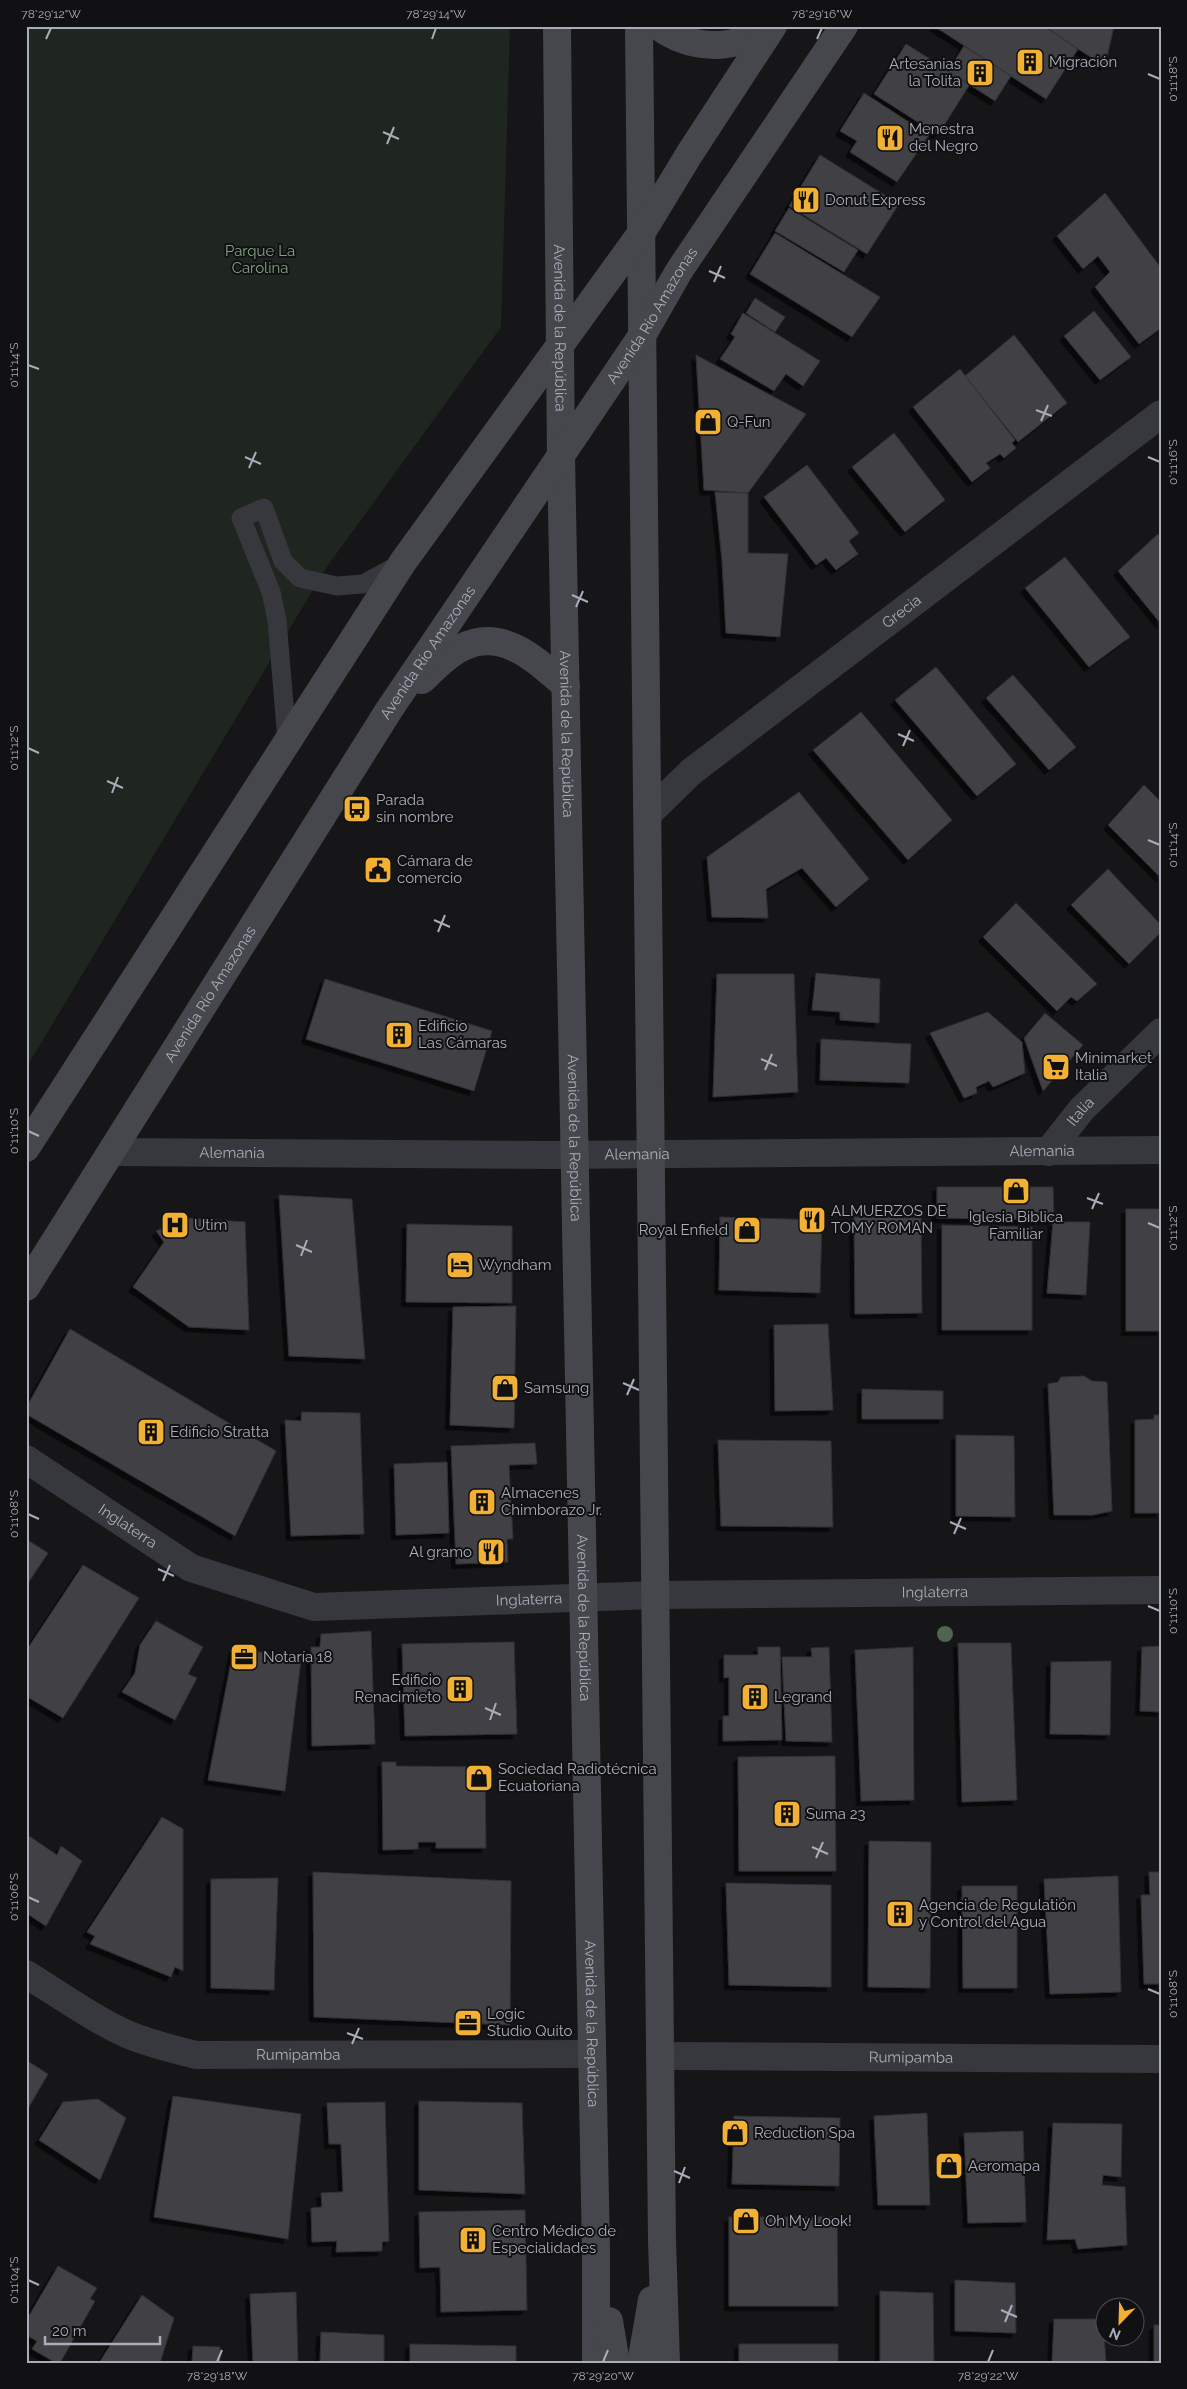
<svg xmlns="http://www.w3.org/2000/svg" width="1187" height="2389" font-family="Raleway,sans-serif">
<style>
.green{fill:#1e261f}
.building{fill:#404145;stroke:#303034;filter:url(#shadow)}
.lines{fill:none;stroke-linecap:round;stroke-linejoin:round}
.service{stroke:#37383d;stroke-width:19}
.minor{stroke:#37383d;stroke-width:28}
.secondary{stroke:#45474d;stroke-width:28}
.tree{fill:#506452}
.ticks{fill:none;stroke:#a8adb8;stroke-width:2}
.labels{text-anchor:middle;stroke-width:4;stroke-linejoin:round;paint-order:stroke}
.poi-label{font-size:15px;fill:#a8adb8;stroke:#111113;text-anchor:start}
.park-label{font-size:15px;fill:#7fa381;stroke:#111113}
.street-label{font-size:15px;fill:#a8adb8;stroke:#111113}
.neatline{fill:none;stroke:#a8adb8;stroke-width:2}
.ticks-label{font-size:12px;text-anchor:middle;fill:#a8adb8}
</style>
<defs>
<filter id="shadow"><feDropShadow dx="-4.5" dy="4.5" stdDeviation="0" flood-color="#0009"/></filter>
</defs>
<rect width="100%" height="100%" fill="#161618"/>
<path class="green" d="M26,26H510L501,327L326,568L26,1068Z"/>
<g class="building">
<path d="M934,26H1044L1078,49L1046,99Z"/>
<path d="M1044,26H1114L1105,66L1078,49Z"/>
<path d="M906,44L970,84L938,135L874,94Z"/>
<path d="M964,46L1011,76L995,101L948,71Z"/>
<path d="M864,93L929,135L897,182L850,152L857,141L840,131Z"/>
<path d="M820,155L899,204L867,254L789,206Z"/>
<path d="M1105,193L1161,268V328L1139,344L1095,287L1110,272L1098,256L1083,269L1057,236Z"/>
<path d="M789,208L858,250L844,272L775,231Z"/>
<path d="M775,233L880,297L852,337L750,274Z"/>
<path d="M755,298L785,317L775,332L746,313Z"/>
<path d="M1094,311L1131,357L1100,380L1064,336Z"/>
<path d="M743,313L820,361L803,386L786,374L774,391L720,359L735,337L731,334Z"/>
<path d="M1014,335L1067,403L1018,442L965,376Z"/>
<path d="M696,355L806,414L748,493L704,490Z"/>
<path d="M960,369L1015,440L1012,443L1016,448L1004,458L1000,454L986,463L990,468L972,482L913,407Z"/>
<path d="M894,433L945,500L905,532L852,467Z"/>
<path d="M807,465L859,533L849,541L858,554L836,570L826,558L816,565L764,497Z"/>
<path d="M715,492L748,493V553L788,554L780,637L726,633L722,560Z"/>
<path d="M1158,534L1161,538V624L1118,571Z"/>
<path d="M1065,557L1130,637L1089,667L1025,588Z"/>
<path d="M936,667L1016,764L977,796L895,700Z"/>
<path d="M1013,675L1076,747L1049,770L986,698Z"/>
<path d="M861,712L952,820L908,860L813,750Z"/>
<path d="M1144,785L1161,802V878L1108,825Z"/>
<path d="M799,792L869,879L836,907L802,868L766,889L768,918L712,917L707,857Z"/>
<path d="M1108,869L1161,925V932L1129,964L1071,905Z"/>
<path d="M1016,903L1097,984L1077,1001L1071,997L1057,1011L983,937Z"/>
<path d="M816,973L880,979L879,1023L840,1020V1012L812,1010Z"/>
<path d="M717,974H794L798,1092L713,1097Z"/>
<path d="M325,979L492,1031L474,1091L306,1039Z"/>
<path d="M988,1012L1022,1042L1025,1073L993,1087L989,1081L976,1087L977,1093L964,1098L930,1033Z"/>
<path d="M1045,1013L1083,1045L1043,1091L1024,1038Z"/>
<path d="M821,1039L911,1044L909,1083L820,1080Z"/>
<path d="M937,1187H1053L1054,1220L937,1218Z"/>
<path d="M279,1195L352,1199L365,1359L289,1356Z"/>
<rect x="1126" y="1209" width="35" height="122"/>
<path d="M720,1217L822,1220L820,1293L719,1290Z"/>
<path d="M854,1217L921,1218L922,1313L855,1314Z"/>
<path d="M186,1218L245,1222L249,1330L189,1327L133,1287L164,1242L156,1231Z"/>
<path d="M1053,1222H1090L1086,1295L1047,1293Z"/>
<path d="M407,1224L512,1226V1303L406,1302Z"/>
<path d="M942,1225L1032,1227V1330H942Z"/>
<path d="M516,1306L514,1428L450,1425L453,1307Z"/>
<path d="M828,1324L833,1410L775,1411L774,1325Z"/>
<path d="M70,1329L276,1451L235,1536L26,1414V1408Z"/>
<path d="M1084,1376L1092,1381L1107,1382L1112,1511L1093,1515H1054L1048,1384L1058,1382L1061,1377Z"/>
<path d="M862,1389L943,1391V1419H862Z"/>
<path d="M302,1412L360,1413L364,1534L291,1536L285,1420L301,1421Z"/>
<path d="M1154,1415H1161V1513H1135V1420L1154,1419Z"/>
<path d="M956,1435L1014,1436L1015,1517L956,1516Z"/>
<path d="M718,1440L831,1441L833,1527L721,1526Z"/>
<path d="M535,1443L537,1464L509,1465L513,1539H507L508,1562L456,1564L451,1446Z"/>
<path d="M447,1462L449,1533L396,1535L394,1464Z"/>
<path d="M26,1539L48,1553L26,1586Z"/>
<path d="M83,1565L139,1598L63,1718L26,1696V1651Z"/>
<path d="M156,1621L203,1647L188,1674L197,1678L175,1720L122,1692L135,1673L140,1645Z"/>
<path d="M371,1631L375,1744L312,1746L311,1647H320L321,1634Z"/>
<path d="M514,1642L517,1734L405,1736L402,1644Z"/>
<path d="M958,1643H1011L1017,1800L962,1802Z"/>
<path d="M1161,1646V1712L1140,1711L1142,1647Z"/>
<path d="M234,1647L301,1660L285,1791L208,1780Z"/>
<path d="M758,1647H780L782,1740L723,1741V1716H729V1677L724,1678V1655H758Z"/>
<path d="M829,1647L832,1742L786,1741L782,1657H812L811,1648Z"/>
<path d="M913,1647L914,1800L861,1801L855,1650Z"/>
<path d="M1111,1661L1110,1735L1050,1734L1051,1662Z"/>
<path d="M835,1756L836,1871H739L738,1757Z"/>
<path d="M382,1762H396V1766L485,1767L486,1848H436V1842H418V1849L383,1850Z"/>
<path d="M162,1817L183,1829V1971L175,1967L171,1977L90,1944L95,1936L87,1932Z"/>
<path d="M29,1836L57,1855L61,1846L82,1861L46,1926L26,1913V1840Z"/>
<path d="M869,1841L931,1842L930,1988L868,1987Z"/>
<path d="M313,1872L511,1881L510,2025L314,2017Z"/>
<path d="M1149,1872H1161V1984H1144L1141,1895H1150Z"/>
<path d="M1118,1876L1121,1992L1050,1994L1044,1879Z"/>
<path d="M278,1878L274,1990L211,1988V1879Z"/>
<path d="M726,1883L831,1885V1987L729,1985Z"/>
<path d="M962,1886H1017V1988H963Z"/>
<path d="M26,2060L48,2074L26,2112Z"/>
<path d="M173,2096L301,2114L288,2239L154,2217Z"/>
<path d="M98,2099L126,2118L100,2180L39,2140L63,2102Z"/>
<path d="M419,2101L522,2103L525,2194L419,2190Z"/>
<path d="M385,2102L389,2241L382,2242V2251L336,2252L337,2241L312,2242L311,2208L322,2207L321,2193L343,2192L341,2144H329L327,2103Z"/>
<path d="M927,2113L930,2205H878L874,2116Z"/>
<path d="M734,2116L840,2118L839,2186L732,2184Z"/>
<path d="M1053,2123L1122,2124L1121,2177L1103,2175L1102,2185L1125,2187L1127,2245L1078,2249L1075,2239L1047,2240Z"/>
<path d="M1023,2131L1026,2222L968,2223L964,2133Z"/>
<path d="M525,2210L527,2310L441,2312L440,2267L420,2268L419,2212Z"/>
<path d="M729,2217H837L838,2306H729Z"/>
<path d="M58,2266L97,2288L90,2299L95,2301L60,2363H56L32,2349L37,2341L26,2335V2321Z"/>
<path d="M955,2280L1015,2283L1016,2333L955,2331Z"/>
<path d="M880,2291L933,2293L934,2363H880Z"/>
<path d="M296,2292L298,2363H253L250,2294Z"/>
<path d="M142,2295L174,2318L160,2363H99Z"/>
<path d="M1054,2319H1103L1106,2363H1052Z"/>
<rect x="1154" y="2325" width="7" height="38"/>
<path d="M321,2332L384,2335V2363H320Z"/>
<path d="M410,2344L516,2346V2363H410Z"/>
<rect x="739" y="2344" width="99" height="19"/>
<path d="M193,2346L220,2347V2363H192Z"/>
</g>
<g class="lines">
<path class="service" d="M287,741L277,620L271,592L241,518L264,508L283,561L300,578L337,586L363,584L400,564"/>
<g class="minor">
<path id="s1" d="M648,814L691,772L1161,414"/>
<path id="s2" d="M112,1152L553,1155L1161,1150"/>
<path id="s3" d="M1048,1152L1082,1109L1161,1032"/>
<path id="s4" d="M26,1459L191,1568L314,1607L656,1595L1161,1590"/>
<path id="s5" d="M26,1974C60,1995 93,2019 129,2035C151,2044 173,2049 196,2055L592,2054"/>
<path id="s6" d="M661,2056L1161,2059"/>
</g>
<g class="secondary">
<path id="s7" d="M557,26L561,457L596,2251V2363"/>
<path d="M639,26L662,2241L666,2363"/>
<path d="M658,26C681,44 717,51 745,39C752,35 759,30 765,26"/>
<path d="M422,680C434,669 446,655 461,648C502,626 537,661 566,686"/>
<path d="M26,1148L403,562L642,232L690,153L773,26"/>
<path id="s8" d="M26,1287L389,710L643,334L679,271L844,26"/>
<path d="M609,2321L616,2363"/>
<path d="M641,2363L652,2300"/>
</g>
</g>
<circle class="tree" cx="945" cy="1634" r="8"/>
<path class="ticks" d="M46,39L51,28M432,39L436,28M817,39L822,28M1148,74L1160,79M383,132L399,139M387,144L394,127M709,271L725,278M714,282L721,266M28,365L39,369M1036,410L1052,416M1041,421L1048,405M245,457L261,464M1148,457L1160,462M249,468L256,452M572,595L588,602M576,607L583,591M898,734L914,741M903,746L910,730M28,748L39,753M107,781L123,788M112,793L118,777M1148,840L1160,845M434,920L450,927M438,932L445,915M761,1059L777,1066M765,1070L772,1054M28,1131L39,1136M1087,1198L1103,1204M1092,1209L1099,1193M1148,1223L1160,1228M296,1245L312,1252M301,1256L307,1240M623,1383L639,1390M627,1395L634,1379M28,1514L39,1519M950,1522L966,1529M954,1534L961,1518M158,1569L174,1576M163,1581L170,1565M1148,1606L1160,1611M485,1708L501,1715M490,1720L496,1703M812,1847L828,1854M816,1858L823,1842M28,1897L39,1902M1148,1989L1160,1994M347,2033L363,2039M352,2044L359,2028M674,2171L690,2178M679,2183L685,2167M28,2280L39,2285M1001,2310L1017,2317M1005,2322L1012,2305M217,2362L222,2350M603,2362L608,2350M988,2362L993,2350"/>
<defs>
<symbol id="building-square" viewBox="-11 -11 22 22"><rect x="-9" y="-9" width="18" height="18" rx="4" fill="#f2b134" stroke="#111113"/><path d="M-4-6H4V6H1V3H-1V6H-4ZM-2.5-4.3h1.7v1.8h-1.7ZM.8-4.3h1.7v1.8H.8ZM-2.5-1h1.7V.8h-1.7ZM.8-1h1.7V.8H.8Z" fill="#111"/></symbol>
<symbol id="restaurant-square" viewBox="-11 -11 22 22"><rect x="-9" y="-9" width="18" height="18" rx="4" fill="#f2b134" stroke="#111113"/><path d="M-5-6h1v4h1v-4h1v4h1v-4h1v5L-1.5 .5V6h-2V.5L-5-1ZM5-6V6H3V1.5H1.5Q1.5-4 5-6Z" fill="#111"/></symbol>
<symbol id="shop-square" viewBox="-11 -11 22 22"><rect x="-9" y="-9" width="18" height="18" rx="4" fill="#f2b134" stroke="#111113"/><path d="M-5-2.5h2.3a2.7 3.5 0 0 1 5.4 0H5L5.5 6h-11ZM-1.5-2.5h3a1.5 2.3 0 0 0-3 0Z" fill="#111"/></symbol>
<symbol id="bus-square" viewBox="-11 -11 22 22"><rect x="-9" y="-9" width="18" height="18" rx="4" fill="#f2b134" stroke="#111113"/><path d="M-5-6H5V4H4V6H2V4H-2V6H-4V4H-5ZM-3.5-4V0h7V-4ZM-3.5 1.2v1.5H-2V1.2ZM2 1.2v1.5H3.5V1.2Z" fill="#111"/></symbol>
<symbol id="civic-square" viewBox="-11 -11 22 22"><rect x="-9" y="-9" width="18" height="18" rx="4" fill="#f2b134" stroke="#111113"/><path d="M-.6-6.5H3V-4.5H.6V-3L4-1V1h2V6H-6V1h2V-1L-.6-3ZM-1.2 2.5V6h2.4V2.5Z" fill="#111"/></symbol>
<symbol id="supermarket-square" viewBox="-11 -11 22 22"><rect x="-9" y="-9" width="18" height="18" rx="4" fill="#f2b134" stroke="#111113"/><path d="M-6-5.5h2.5l.6 2H6L4.5 2H-2.5L-4.4-4H-6ZM-1.5 3.2a1.3 1.3 0 1 0 .1 0ZM3 3.2a1.3 1.3 0 1 0 .1 0Z" fill="#111"/></symbol>
<symbol id="hospital-square" viewBox="-11 -11 22 22"><rect x="-9" y="-9" width="18" height="18" rx="4" fill="#f2b134" stroke="#111113"/><path d="M-5-5h3v3.5h4V-5h3V5h-3V1.5h-4V5h-3Z" fill="#111"/></symbol>
<symbol id="hotel-square" viewBox="-11 -11 22 22"><rect x="-9" y="-9" width="18" height="18" rx="4" fill="#f2b134" stroke="#111113"/><path d="M-6-4.5h1.5V1H6V5H4.5V3h-9V5H-6ZM-4 0a1.8 1.8 0 1 1 3.6 0ZM.5 0V-2.5h3Q6-2.5 6 0Z" fill="#111"/></symbol>
<symbol id="office-square" viewBox="-11 -11 22 22"><rect x="-9" y="-9" width="18" height="18" rx="4" fill="#f2b134" stroke="#111113"/><path d="M-6-3h4V-5.5h4V-3h4V5H-6ZM-1-4.5V-3h2v-1.5ZM-6 0V1H6V0Z" fill="#111"/></symbol>
</defs>
<g fill-rule="evenodd">
<use href="#building-square" x="1014" y="46" width="32" height="32"/>
<use href="#building-square" x="964" y="57" width="32" height="32"/>
<use href="#restaurant-square" x="874" y="122" width="32" height="32"/>
<use href="#restaurant-square" x="790" y="184" width="32" height="32"/>
<use href="#shop-square" x="692" y="406" width="32" height="32"/>
<use href="#bus-square" x="341" y="793" width="32" height="32"/>
<use href="#civic-square" x="362" y="854" width="32" height="32"/>
<use href="#building-square" x="383" y="1019" width="32" height="32"/>
<use href="#supermarket-square" x="1040" y="1051" width="32" height="32"/>
<use href="#shop-square" x="1000" y="1175" width="32" height="32"/>
<use href="#restaurant-square" x="796" y="1204" width="32" height="32"/>
<use href="#hospital-square" x="159" y="1209" width="32" height="32"/>
<use href="#shop-square" x="731" y="1214" width="32" height="32"/>
<use href="#hotel-square" x="444" y="1249" width="32" height="32"/>
<use href="#shop-square" x="489" y="1372" width="32" height="32"/>
<use href="#building-square" x="135" y="1416" width="32" height="32"/>
<use href="#building-square" x="466" y="1486" width="32" height="32"/>
<use href="#restaurant-square" x="475" y="1536" width="32" height="32"/>
<use href="#office-square" x="228" y="1641" width="32" height="32"/>
<use href="#building-square" x="444" y="1673" width="32" height="32"/>
<use href="#building-square" x="739" y="1681" width="32" height="32"/>
<use href="#shop-square" x="463" y="1762" width="32" height="32"/>
<use href="#building-square" x="771" y="1798" width="32" height="32"/>
<use href="#building-square" x="884" y="1898" width="32" height="32"/>
<use href="#office-square" x="452" y="2007" width="32" height="32"/>
<use href="#shop-square" x="719" y="2117" width="32" height="32"/>
<use href="#shop-square" x="933" y="2150" width="32" height="32"/>
<use href="#shop-square" x="730" y="2205" width="32" height="32"/>
<use href="#building-square" x="457" y="2224" width="32" height="32"/>
</g>
<g class="labels">
<g class="poi-label">
<text x="1049" y="67">Migración</text>
<text x="961" y="69" text-anchor="end">Artesanias<tspan x="961" dy="17">la Tolita</tspan></text>
<text x="909" y="134">Menestra<tspan x="909" dy="17">del Negro</tspan></text>
<text x="825" y="205">Donut Express</text>
<text x="727" y="427">Q-Fun</text>
<text x="376" y="805">Parada<tspan x="376" dy="17">sin nombre</tspan></text>
<text x="397" y="866">Cámara de<tspan x="397" dy="17">comercio</tspan></text>
<text x="418" y="1031">Edificio<tspan x="418" dy="17">Las Cámaras</tspan></text>
<text x="1075" y="1063">Minimarket<tspan x="1075" dy="17">Italia</tspan></text>
<text x="831" y="1216">ALMUERZOS DE<tspan x="831" dy="17">TOMY ROMAN</tspan></text>
<text x="1016" y="1222" text-anchor="middle">Iglesia Biblica<tspan x="1016" dy="17">Familiar</tspan></text>
<text x="194" y="1230">Utim</text>
<text x="728" y="1235" text-anchor="end">Royal Enfield</text>
<text x="479" y="1270">Wyndham</text>
<text x="524" y="1393">Samsung</text>
<text x="170" y="1437">Edificio Stratta</text>
<text x="501" y="1498">Almacenes<tspan x="501" dy="17">Chimborazo Jr.</tspan></text>
<text x="472" y="1557" text-anchor="end">Al gramo</text>
<text x="263" y="1662">Notaría 18</text>
<text x="441" y="1685" text-anchor="end">Edificio<tspan x="441" dy="17">Renacimieto</tspan></text>
<text x="774" y="1702">Legrand</text>
<text x="498" y="1774">Sociedad Radiotécnica<tspan x="498" dy="17">Ecuatoriana</tspan></text>
<text x="806" y="1819">Suma 23</text>
<text x="919" y="1910">Agencia de Regulatión<tspan x="919" dy="17">y Control del Agua</tspan></text>
<text x="487" y="2019">Logic<tspan x="487" dy="17">Studio Quito</tspan></text>
<text x="754" y="2138">Reduction Spa</text>
<text x="968" y="2171">Aeromapa</text>
<text x="765" y="2226">Oh My Look!</text>
<text x="492" y="2236">Centro Médico de<tspan x="492" dy="17">Especialidades</tspan></text>
</g>
<g class="park-label">
<text x="260" y="256">Parque La<tspan x="260" dy="17">Carolina</tspan></text>
</g>
<g class="street-label">
<text dy="5" stroke="none"><textPath href="#s8" startOffset="1156">Avenida Río Amazonas</textPath></text>
<text dy="5" stroke="none"><textPath href="#s7" startOffset="302">Avenida de la República</textPath></text>
<text dy="5" stroke="none"><textPath href="#s1" startOffset="325">Grecia</textPath></text>
<text dy="5" stroke="none"><textPath href="#s8" startOffset="751">Avenida Río Amazonas</textPath></text>
<text dy="5" stroke="none"><textPath href="#s7" startOffset="708">Avenida de la República</textPath></text>
<text dy="5" stroke="none"><textPath href="#s8" startOffset="346">Avenida Río Amazonas</textPath></text>
<text dy="5" stroke="none"><textPath href="#s3" startOffset="52">Italia</textPath></text>
<text dy="5" stroke="none"><textPath href="#s7" startOffset="1112">Avenida de la República</textPath></text>
<text dy="5" stroke="none"><textPath href="#s2" startOffset="930">Alemania</textPath></text>
<text dy="5" stroke="none"><textPath href="#s2" startOffset="120">Alemania</textPath></text>
<text dy="5" stroke="none"><textPath href="#s2" startOffset="525">Alemania</textPath></text>
<text dy="5" stroke="none"><textPath href="#s4" startOffset="122">Inglaterra</textPath></text>
<text dy="5" stroke="none"><textPath href="#s4" startOffset="948">Inglaterra</textPath></text>
<text dy="5" stroke="none"><textPath href="#s4" startOffset="542">Inglaterra</textPath></text>
<text dy="5" stroke="none"><textPath href="#s7" startOffset="1592">Avenida de la República</textPath></text>
<text dy="5" stroke="none"><textPath href="#s7" startOffset="1998">Avenida de la República</textPath></text>
<text dy="5" stroke="none"><textPath href="#s5" startOffset="292">Rumipamba</textPath></text>
<text dy="5" stroke="none"><textPath href="#s6" startOffset="250">Rumipamba</textPath></text>
</g>
</g>
<rect width="1187" height="2389" fill="none" stroke="#111113" stroke-width="55"/>
<g transform="translate(1120 2322) rotate(203)"><circle r="24" fill="#111113" stroke="#4d4f55"/>
<path d="M0-4L9 19L0 12L-9 19Z" fill="#f2b134"/>
<text y="-8" font-size="14" font-weight="bold" text-anchor="middle" fill="#a8adb8">N</text>
</g>
<path d="M45 2336v8h115v-8" fill="none" stroke="#a8adb8" stroke-width="2.5"/>
<text x="52" y="2336" font-size="15" fill="#a8adb8" stroke="#111113" stroke-width="4" paint-order="stroke">20 m</text>
<rect x="28" y="28" width="1132" height="2334" class="neatline"/>
<g class="ticks-label">
<text x="51" y="18">78°29'12"W</text>
<text x="436" y="18">78°29'14"W</text>
<text x="822" y="18">78°29'16"W</text>
<text transform="translate(1173 79) rotate(-90)" y="4">0°11'18"S</text>
<text transform="translate(14 365) rotate(-90)" y="4">0°11'14"S</text>
<text transform="translate(1173 462) rotate(-90)" y="4">0°11'16"S</text>
<text transform="translate(14 748) rotate(-90)" y="4">0°11'12"S</text>
<text transform="translate(1173 845) rotate(-90)" y="4">0°11'14"S</text>
<text transform="translate(14 1131) rotate(-90)" y="4">0°11'10"S</text>
<text transform="translate(1173 1228) rotate(-90)" y="4">0°11'12"S</text>
<text transform="translate(14 1514) rotate(-90)" y="4">0°11'08"S</text>
<text transform="translate(1173 1611) rotate(-90)" y="4">0°11'10"S</text>
<text transform="translate(14 1897) rotate(-90)" y="4">0°11'06"S</text>
<text transform="translate(1173 1994) rotate(-90)" y="4">0°11'08"S</text>
<text transform="translate(14 2280) rotate(-90)" y="4">0°11'04"S</text>
<text x="217" y="2380">78°29'18"W</text>
<text x="603" y="2380">78°29'20"W</text>
<text x="988" y="2380">78°29'22"W</text>
</g>
</svg>
